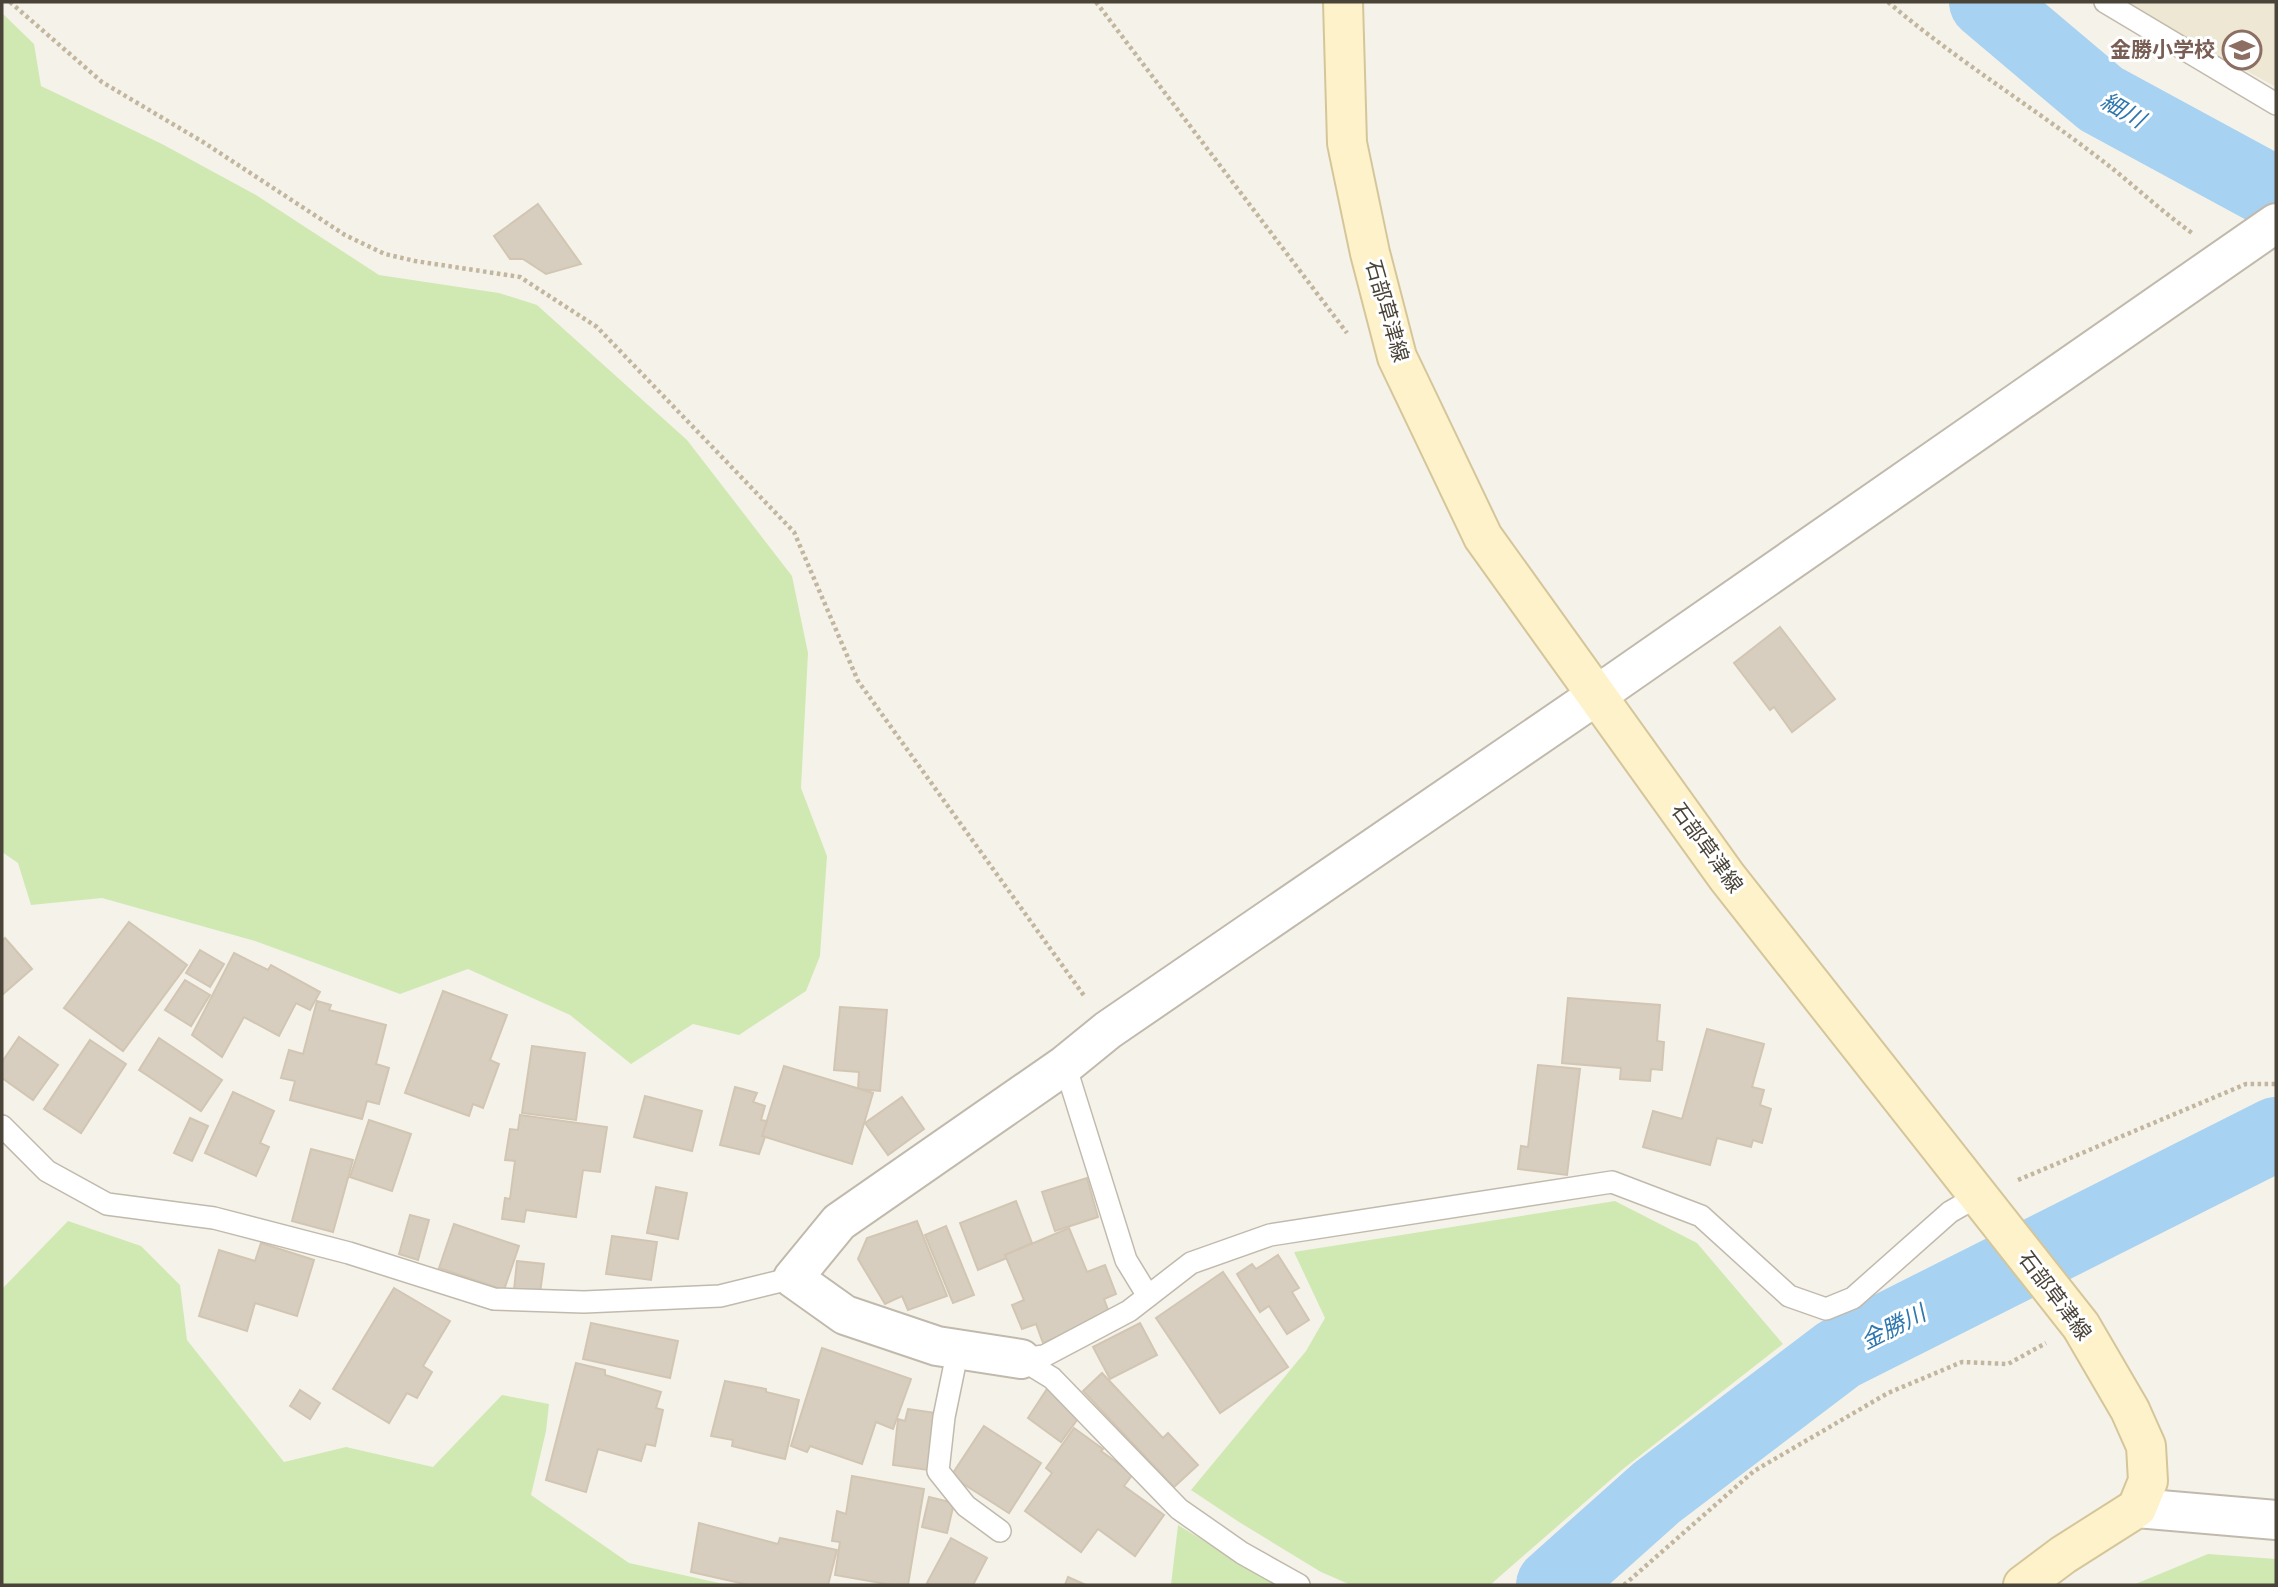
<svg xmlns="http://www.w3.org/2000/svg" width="2278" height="1587" font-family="Cabin,'Noto Sans JP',sans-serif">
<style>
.education{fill:#eee7d4}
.green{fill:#d0e9b3}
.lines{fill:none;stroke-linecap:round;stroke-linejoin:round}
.river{stroke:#a7d2f1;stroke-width:74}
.building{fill:#d7cebf;stroke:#d2c6b3;stroke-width:2}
.service-casing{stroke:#c1baac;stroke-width:24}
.minor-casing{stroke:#c1baac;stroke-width:42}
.tertiary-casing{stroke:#c1baac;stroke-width:42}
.secondary-casing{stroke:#d5c69a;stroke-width:42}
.path{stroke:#c2b69e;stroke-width:4.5;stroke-dasharray:3.5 3.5;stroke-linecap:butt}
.service{stroke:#fff;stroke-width:21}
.minor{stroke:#fff;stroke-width:38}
.tertiary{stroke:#fff;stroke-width:38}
.secondary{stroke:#fef2cb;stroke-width:38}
.labels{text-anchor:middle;stroke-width:6;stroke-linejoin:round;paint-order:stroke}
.education-label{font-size:21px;font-weight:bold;fill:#785e54;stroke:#fff;text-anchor:end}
.street-label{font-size:21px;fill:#494338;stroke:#fff}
.water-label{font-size:23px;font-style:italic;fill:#2e77ae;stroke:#fff}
</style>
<rect width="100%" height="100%" fill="#f5f2ea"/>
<path class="education" d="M2125,2H2276V87L2140,13Z"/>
<g class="green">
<path d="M2,13L34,44L41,86L162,144L256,195L379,275L499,293L537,305L687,440L792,576L808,653L801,788L827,856L820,956L806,991L739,1035L693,1024L631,1064L570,1015L468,969L400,994L255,941L102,898L31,905L18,863L2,852Z"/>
<path d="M1615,1201L1697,1243L1783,1344L1623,1469L1490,1585H1351L1321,1572L1239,1522L1191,1490L1306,1351L1325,1318L1294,1252Z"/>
<path d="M68,1221L141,1246L180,1285L187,1340L284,1462L346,1447L433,1467L502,1395L549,1404L546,1431L531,1495L629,1563L728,1585H2V1289Z"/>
<path d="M1178,1525L1276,1585H1171Z"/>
<path d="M2208,1554L2276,1559V1585H2133Z"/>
</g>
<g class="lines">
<g class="river">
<path d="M1986,2L2101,99L2276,194"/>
<path d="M1553,1585L1656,1493L1839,1354L2276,1134"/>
</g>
</g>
<g class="building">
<path d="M538,204L581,264L546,274L523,259H510L494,236Z"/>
<path d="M1780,627L1835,699L1792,732L1774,707L1770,710L1734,663Z"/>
<path d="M129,922L187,965L123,1051L64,1008Z"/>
<path d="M5,938L32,969L2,995V941Z"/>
<path d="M200,950L224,964L210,987L186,973Z"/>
<path d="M234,953L268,970L271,965L320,992L310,1010L296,1003L279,1036L244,1017L222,1057L192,1035Z"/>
<path d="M185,980L210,995L191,1026L165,1010Z"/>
<path d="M443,991L507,1015L490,1060L499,1064L483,1108L473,1104L469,1116L405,1093Z"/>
<path d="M1568,998L1660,1005L1657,1041L1664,1042L1662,1070L1651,1069L1650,1081L1620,1079L1621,1068L1562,1063Z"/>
<path d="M317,1001L331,1005L329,1010L386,1025L376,1064L389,1068L379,1104L367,1101L362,1119L290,1100L295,1081L281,1078L289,1050L303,1054Z"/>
<path d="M840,1007L887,1010L880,1091L858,1089L859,1072L834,1070Z"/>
<path d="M1707,1029L1764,1044L1752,1087L1764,1090L1760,1105L1771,1109L1762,1143L1753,1140L1751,1147L1717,1138L1710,1165L1643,1147L1653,1111L1682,1119Z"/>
<path d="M19,1037L58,1065L33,1100L2,1078V1062Z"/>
<path d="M159,1038L222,1080L201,1111L139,1070Z"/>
<path d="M90,1040L126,1064L81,1133L44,1109Z"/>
<path d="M532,1046L585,1053L576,1120L522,1113Z"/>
<path d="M1538,1065L1580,1069L1567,1175L1518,1169L1521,1146L1528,1147Z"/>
<path d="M784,1066L873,1093L852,1164L762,1136Z"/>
<path d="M735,1087L757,1093L753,1102L765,1106L761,1120L767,1121L762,1136L765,1137L759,1154L720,1145Z"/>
<path d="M233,1092L274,1111L260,1143L269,1147L256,1176L205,1153Z"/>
<path d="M645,1096L702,1111L692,1151L634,1137Z"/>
<path d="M902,1097L924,1129L888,1155L865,1123Z"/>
<path d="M520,1115L607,1127L600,1172L583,1170L576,1217L526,1210L524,1222L502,1219L505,1198L510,1199L515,1161L505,1160L510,1129L518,1130Z"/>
<path d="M190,1118L208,1126L192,1161L174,1153Z"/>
<path d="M369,1120L411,1134L392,1191L350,1177Z"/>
<path d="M311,1149L353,1160L333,1232L292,1221Z"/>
<path d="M1087,1178L1098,1217L1055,1231L1042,1192Z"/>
<path d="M656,1187L687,1193L678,1239L647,1233Z"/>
<path d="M1016,1201L1032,1243L1005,1255L1007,1258L978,1270L960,1223Z"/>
<path d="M410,1215L429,1220L418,1260L399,1254Z"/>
<path d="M917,1221L947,1296L908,1310L902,1296L885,1304L858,1259L867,1238Z"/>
<path d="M454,1224L519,1246L504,1290L439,1268Z"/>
<path d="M946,1226L974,1295L953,1303L925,1235Z"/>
<path d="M1069,1228L1087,1272L1105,1265L1116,1294L1104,1299L1110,1315L1043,1343L1036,1324L1022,1329L1012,1305L1024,1300L1005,1255Z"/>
<path d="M612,1236L657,1242L651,1280L606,1274Z"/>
<path d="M261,1243L314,1260L297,1316L255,1303L247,1331L199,1316L219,1250L255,1261Z"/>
<path d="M1278,1255L1299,1288L1292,1292L1309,1320L1287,1334L1269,1306L1260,1312L1237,1274L1252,1264L1256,1269Z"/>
<path d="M517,1261L544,1264L540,1293L514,1290Z"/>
<path d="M1223,1272L1288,1367L1220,1413L1156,1318Z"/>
<path d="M394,1288L450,1321L423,1366L432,1372L417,1398L407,1393L389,1423L333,1389Z"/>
<path d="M591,1323L678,1341L670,1378L583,1359Z"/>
<path d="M1140,1323L1157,1355L1110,1379L1093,1347Z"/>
<path d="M822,1348L911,1379L893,1429L876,1422L862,1464L810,1446L807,1452L791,1446Z"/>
<path d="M576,1363L605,1370V1375L661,1392L656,1408L663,1410L655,1446L646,1444L641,1461L598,1449L586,1492L546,1480Z"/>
<path d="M1102,1373L1163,1438L1168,1433L1198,1465L1174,1487L1083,1391Z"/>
<path d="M725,1381L766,1389V1392L799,1400L785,1459L732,1446L733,1440L711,1436Z"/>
<path d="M1047,1389L1082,1413L1061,1442L1028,1418Z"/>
<path d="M300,1390L320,1403L310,1419L290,1406Z"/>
<path d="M908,1409L936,1413L929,1470L893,1465L898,1419L905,1421Z"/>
<path d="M984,1426L1041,1463L1009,1513L951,1476Z"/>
<path d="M1074,1428L1103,1449L1101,1451L1133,1474L1124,1486L1164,1515L1135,1556L1098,1529L1081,1552L1025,1511L1052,1473L1046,1468Z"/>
<path d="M852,1476L924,1489L908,1585H892L835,1575L840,1542L832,1541L837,1511L846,1514Z"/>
<path d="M929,1497L954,1503L947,1533L922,1527Z"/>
<path d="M699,1523L778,1544L780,1538L837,1550L828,1585H749L691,1572Z"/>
<path d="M951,1538L987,1558L973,1585H932L927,1583Z"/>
<path d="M1068,1577L1086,1585H1065Z"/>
</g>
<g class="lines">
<defs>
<g id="service">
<path d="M2105,2L2276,104"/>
<path d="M1065,1065L1126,1260L1148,1296"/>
<path d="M2,1126L47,1171L107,1204L214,1218L349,1253L494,1299L584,1302L720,1296L793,1278"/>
<path d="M958,1349L944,1417L938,1471L966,1506L1000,1531"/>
<path d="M1021,1359L1044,1356L1129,1311L1191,1263L1270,1235L1612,1182L1701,1216L1789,1296L1826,1309L1853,1298L1950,1212L1978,1196"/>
<path d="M1021,1359L1052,1378L1179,1509L1242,1553L1299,1585"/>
</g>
<path id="minor" d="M1021,1359L937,1346L845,1315L793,1278L839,1222L1065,1065L1108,1030L1597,695L2276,223"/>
<path id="tertiary" d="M2137,1508L2276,1520"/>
<path id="secondary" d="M1343,2L1347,143L1370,253L1397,357L1483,537L1727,877L2081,1326L2130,1410L2146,1446L2148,1481L2137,1508L2063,1555L2023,1585"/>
</defs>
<use href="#service" class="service-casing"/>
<use href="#minor" class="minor-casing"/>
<use href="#tertiary" class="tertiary-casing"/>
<use href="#secondary" class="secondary-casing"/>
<g class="path">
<path d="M10,2L102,82L203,142L345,235L385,254L415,261L520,277L597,327L794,532L858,681L1085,997"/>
<path d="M1096,2L1347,333"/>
<path d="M1888,2C1956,60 2033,107 2104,162C2134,185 2161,211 2192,233"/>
<path d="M2018,1180L2246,1084H2276"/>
<path d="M1624,1585L1754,1471L1888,1393L1962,1362L2008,1364L2046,1343"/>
</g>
<use href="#service" class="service"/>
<use href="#minor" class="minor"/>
<use href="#tertiary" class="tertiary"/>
<use href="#secondary" class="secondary"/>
</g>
<defs>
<symbol id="school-ring" viewBox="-11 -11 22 22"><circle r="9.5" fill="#fff" stroke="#8d6e63" stroke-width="1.5"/><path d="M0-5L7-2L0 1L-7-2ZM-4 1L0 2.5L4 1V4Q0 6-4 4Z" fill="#8d6e63"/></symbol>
</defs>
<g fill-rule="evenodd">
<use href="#school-ring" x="2220" y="28" width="44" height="44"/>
</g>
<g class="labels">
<g class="education-label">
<text x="2215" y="57">金勝小学校</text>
</g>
<g class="street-label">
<text transform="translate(1387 311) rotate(74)" y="7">石部草津線</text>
<text transform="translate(1707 848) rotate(54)" y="7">石部草津線</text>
<text transform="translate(2055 1296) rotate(53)" y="7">石部草津線</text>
</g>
<g class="water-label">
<text transform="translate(2123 110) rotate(30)" y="8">細川</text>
<text transform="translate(1893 1327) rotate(-27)" y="8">金勝川</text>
</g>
</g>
<rect width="2278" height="1587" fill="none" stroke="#494338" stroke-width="7"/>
</svg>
